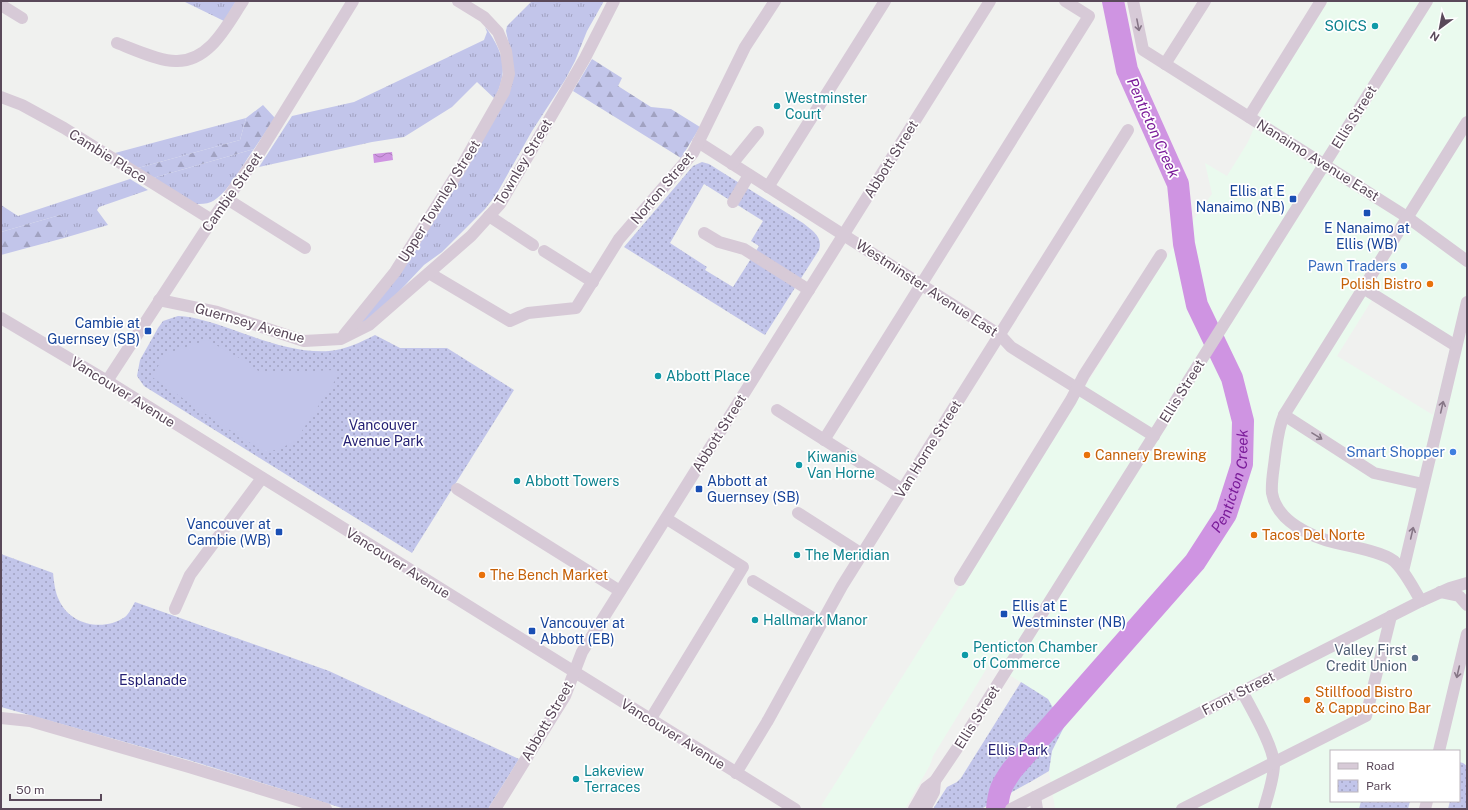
<svg xmlns="http://www.w3.org/2000/svg" width="1468" height="810" font-family="'Public Sans',sans-serif">
<style>
.commercial{fill:#eafaee;fill-rule:evenodd}
.grass{fill:url(#grass-tufts)}
.forest{fill:url(#forest-firs)}
.park{fill:url(#park-dots);fill-rule:evenodd}
.garden{fill:#c2c5ea}
.water{fill:url(#water-waves)}
.lines{fill:none;stroke-linecap:round;stroke-linejoin:round}
.river{stroke:#cf94e2;stroke-width:22}
.minor{stroke:#d7cad7;stroke-width:12}
.oneway{stroke:#867686}
.culture-dot{fill:#0f9aa8;stroke:#fff;stroke-width:1.5}
.transit-dot{fill:#1a4fb4;stroke:#fff;stroke-width:1.5}
.shop-dot{fill:#3f7fe0;stroke:#fff;stroke-width:1.5}
.food-dot{fill:#e8710a;stroke:#fff;stroke-width:1.5}
.service-dot{fill:#5c6f8a;stroke:#fff;stroke-width:1.5}
.labels{text-anchor:middle;stroke-width:3.5;stroke-linejoin:round;paint-order:stroke}
.culture-label{font-size:14px;fill:#0d838f;stroke:#fff;text-anchor:start}
.street-label{font-size:14px;fill:#5a495a;stroke:#fff}
.transit-label{font-size:14px;fill:#164399;stroke:#fff;text-anchor:end}
.shop-label{font-size:14px;fill:#366cbe;stroke:#fff;text-anchor:end}
.food-label{font-size:14px;fill:#c56008;stroke:#fff;text-anchor:start}
.park-label{font-size:14px;fill:#252174;stroke:#fff}
.service-label{font-size:14px;fill:#4e5e75;stroke:#fff;text-anchor:end}
.water-label{font-size:15px;font-style:italic;fill:#7b1c9a;stroke:#fff}
</style>
<defs>
<pattern id="grass-tufts" width="24" height="20" patternUnits="userSpaceOnUse"><rect width="24" height="20" fill="#c2c5ea"/><path d="M3 7l-1-3M5 7V3M7 7l1-3M15 17l-1-3M17 17v-4M19 17l1-3" fill="none" stroke="#a1a2c1"/></pattern>
<pattern id="forest-firs" width="22" height="20" patternUnits="userSpaceOnUse"><rect width="22" height="20" fill="#c2c5ea"/><path d="M5 1l3.5 6h-7zM16 11l3.5 6h-7z" fill="#a1a2c1"/></pattern>
<pattern id="park-dots" width="8" height="8" patternUnits="userSpaceOnUse"><rect width="8" height="8" fill="#c2c5ea"/><path d="M2 2h.1M6 6h.1" fill="none" stroke="#a1a2c1" stroke-width="1.8" stroke-linecap="round"/></pattern>
<pattern id="water-waves" width="16" height="10" patternUnits="userSpaceOnUse"><rect width="16" height="10" fill="#cf94e2"/><path d="M0 5q4-4 8 0t8 0" fill="none" stroke="#ab7bba"/></pattern>
</defs>
<rect width="100%" height="100%" fill="#f0f1ef"/>
<path class="commercial" d="M1327,1H1467V766L1463,763L1459,762V751H1331V801H1410L1408,809H1055L1049,771L1052,751L1064,726L1048,699L990,663L933,756L930,765L905,809H828L821,806L1169,253L1212,194L1205,163L1227,176L1248,142L1265,102ZM1372,300L1450,348L1433,415L1337,356Z"/>
<g class="grass">
<path d="M183,1H236L224,21Z"/>
<path d="M532,1H604L587,31L575,61L565,80L532,131L496,195L485,209L442,252L424,265L374,318L363,325L361,320L468,164L512,59L506,31L507,26Z"/>
<path d="M485,27C489,31 492,37 495,42C507,64 504,77 495,99L477,82L452,107L404,137L372,142L259,167L292,116L354,102L484,40L487,32Z"/>
<path d="M246,118L240,140L138,168L115,153Z"/>
<path d="M254,149C243,164 227,195 211,202C206,204 201,204 195,204L153,178Z"/>
<path d="M130,179L148,190L99,207L97,210L108,225L64,238L67,230L60,215L1,232V205L18,216Z"/>
</g>
<g class="forest">
<path d="M592,59L622,78L618,86L651,107L671,109L700,127L681,158L573,91Z"/>
<path d="M263,105L275,118L254,149L153,178L138,168L240,140L246,118Z"/>
<path d="M60,215L67,221V230L64,238L1,255V232Z"/>
</g>
<g class="park">
<path d="M702,162L709,164L803,223C813,231 823,237 819,250L765,335L624,247L693,166ZM704,184L763,221L751,241L759,246L733,287L705,270L707,267L670,243Z"/>
<path d="M178,316C197,317 213,323 231,329C262,340 295,353 329,351C345,350 361,342 375,335L400,348H447L514,390L412,553L144,386L137,376L140,360L158,328L163,321Z"/>
<path d="M1,554L53,573C54,582 55,592 59,600C70,625 103,632 125,617C129,614 132,607 135,602L329,671L519,759L488,809H345L192,761L1,707Z"/>
<path d="M1021,682L1048,699L1064,727L1052,751L1049,771L1032,781L981,809H933L947,787L957,782L961,778Z"/>
<path d="M1459,762L1463,763L1467,766V809H1448L1450,801H1459Z"/>
<path d="M1361,801H1410L1408,809H1359Z"/>
</g>
<path class="garden" d="M207,340L241,359L252,368L259,371L270,372H300L333,370L338,376L296,440L280,449L265,452L220,424L152,377L165,354Z"/>
<path class="water" d="M392,152L393,160L374,163L373,154Z"/>
<g class="lines">
<path class="river" id="s1" d="M997,809C999,790 1001,786 1012,770L1195,562L1226,514L1242,464L1243,421L1232,378L1197,305L1184,244L1178,184L1127,70L1113,1"/>
<g class="minor">
<path d="M1133,1L1143,50L1407,217L1467,261"/>
<path d="M1,5L22,18"/>
<path d="M117,43C133,49 161,62 177,61C210,61 227,25 243,1"/>
<path d="M1165,64L1205,1"/>
<path d="M1,97L22,105L64,128L212,220"/>
<path d="M1249,117L1321,1"/>
<path d="M698,142L1000,335L1011,347L1154,436"/>
<path d="M732,164L758,132"/>
<path d="M768,187L885,1"/>
<path d="M227,199L305,248"/>
<path d="M733,202L749,175"/>
<path d="M489,216L533,245"/>
<path d="M704,233L719,242L744,249L809,290"/>
<path d="M544,251L593,282"/>
<path d="M429,273L510,321L528,313L576,308L619,239L693,153L745,47L775,1"/>
<path d="M1363,288L1456,346"/>
<path d="M159,300L217,312L304,341L341,339L369,325L471,236L500,204L585,58L614,1"/>
<path d="M1,318L107,381L795,809"/>
<path d="M344,335L395,272L460,169L504,92L509,74L506,51L498,32L484,17L458,1"/>
<path d="M107,381L212,220L258,155L353,1"/>
<path d="M777,410L902,489"/>
<path d="M1284,415L1374,473L1423,484"/>
<path d="M824,440L1089,16L1065,1"/>
<path d="M457,489L620,591"/>
<path d="M798,513L862,554"/>
<path d="M1403,571L1467,302"/>
<path d="M960,580L1071,400L1084,375L1161,255"/>
<path d="M753,581L821,623"/>
<path d="M1440,592L1459,596L1467,605"/>
<path d="M1421,601C1413,588 1405,571 1394,561C1383,552 1350,546 1336,543C1312,537 1277,522 1272,493C1271,481 1274,468 1275,457C1277,443 1278,429 1284,415L1467,122"/>
<path d="M175,609L190,575L262,478"/>
<path d="M1242,691C1251,709 1273,745 1274,764C1274,778 1268,795 1264,809"/>
<path d="M1,718L30,721L189,767L326,809"/>
<path d="M650,720L743,567L667,519"/>
<path d="M1439,751L1467,634"/>
<path d="M736,773L767,722L842,586L1128,130"/>
<path d="M1035,797L1037,809"/>
<path d="M495,809L565,696L582,652L990,1"/>
<path d="M914,809L926,788L935,781L960,744L1427,1"/>
<path d="M925,809L934,792L935,781"/>
<path d="M1011,809L1421,601L1450,588L1467,583"/>
<path d="M1182,809L1366,716L1391,616"/>
<path d="M1425,809L1427,801"/>
</g>
</g>
<defs><path id="oneway-shaft" d="M-6 0H5M1.5-3L5.5 0L1.5 3" fill="none" stroke-width="1.6" stroke-linecap="round" stroke-linejoin="round"/></defs>
<g class="oneway">
<use href="#oneway-shaft" transform="translate(1138 25) rotate(79)"/>
<use href="#oneway-shaft" transform="translate(1442 407) rotate(-77)"/>
<use href="#oneway-shaft" transform="translate(1317 436) rotate(32)"/>
<use href="#oneway-shaft" transform="translate(1412 533) rotate(-77)"/>
<use href="#oneway-shaft" transform="translate(1458 672) rotate(103)"/>
</g>
<g class="culture-dot">
<circle cx="1375" cy="26" r="4"/>
<circle cx="777" cy="106" r="4"/>
<circle cx="658" cy="376" r="4"/>
<circle cx="799" cy="465" r="4"/>
<circle cx="517" cy="481" r="4"/>
<circle cx="797" cy="555" r="4"/>
<circle cx="755" cy="620" r="4"/>
<circle cx="965" cy="655" r="4"/>
<circle cx="576" cy="779" r="4"/>
</g>
<g class="transit-dot">
<rect x="1289" y="195" width="8" height="8" rx="2"/>
<rect x="1363" y="209" width="8" height="8" rx="2"/>
<rect x="144" y="327" width="8" height="8" rx="2"/>
<rect x="695" y="485" width="8" height="8" rx="2"/>
<rect x="275" y="528" width="8" height="8" rx="2"/>
<rect x="1000" y="610" width="8" height="8" rx="2"/>
<rect x="528" y="627" width="8" height="8" rx="2"/>
</g>
<g class="shop-dot">
<circle cx="1404" cy="266" r="4"/>
<circle cx="1453" cy="452" r="4"/>
</g>
<g class="food-dot">
<circle cx="1430" cy="284" r="4"/>
<circle cx="1087" cy="455" r="4"/>
<circle cx="1254" cy="535" r="4"/>
<circle cx="482" cy="575" r="4"/>
<circle cx="1307" cy="700" r="4"/>
</g>
<circle class="service-dot" cx="1415" cy="658" r="4"/>
<g class="labels">
<g class="culture-label">
<text x="1367" y="31" text-anchor="end">SOICS</text>
<text x="785" y="103">Westminster<tspan x="785" dy="16">Court</tspan></text>
<text x="666" y="381">Abbott Place</text>
<text x="807" y="462">Kiwanis<tspan x="807" dy="16">Van Horne</tspan></text>
<text x="525" y="486">Abbott Towers</text>
<text x="805" y="560">The Meridian</text>
<text x="763" y="625">Hallmark Manor</text>
<text x="973" y="652">Penticton Chamber<tspan x="973" dy="16">of Commerce</tspan></text>
<text x="584" y="776">Lakeview<tspan x="584" dy="16">Terraces</tspan></text>
</g>
<g class="street-label">
<text transform="translate(1354 117) rotate(-58)" y="5">Ellis Street</text>
<text transform="translate(108 156) rotate(32)" y="5">Cambie Place</text>
<text transform="translate(891 159) rotate(-58)" y="5">Abbott Street</text>
<text transform="translate(1318 160) rotate(32)" y="5">Nanaimo Avenue East</text>
<text transform="translate(523 162) rotate(-59)" y="5">Townley Street</text>
<text transform="translate(662 188) rotate(-50)" y="5">Norton Street</text>
<text transform="translate(232 192) rotate(-55)" y="5">Cambie Street</text>
<text transform="translate(439 201) rotate(-58)" y="5">Upper Townley Street</text>
<text transform="translate(927 288) rotate(33)" y="5">Westminster Avenue East</text>
<text transform="translate(250 323) rotate(16)" y="5">Guernsey Avenue</text>
<text transform="translate(1182 391) rotate(-58)" y="5">Ellis Street</text>
<text transform="translate(123 392) rotate(32)" y="5">Vancouver Avenue</text>
<text transform="translate(719 433) rotate(-58)" y="5">Abbott Street</text>
<text transform="translate(928 449) rotate(-58)" y="5">Van Horne Street</text>
<text transform="translate(398 563) rotate(32)" y="5">Vancouver Avenue</text>
<text transform="translate(1238 693) rotate(-27)" y="5">Front Street</text>
<text transform="translate(977 717) rotate(-58)" y="5">Ellis Street</text>
<text transform="translate(547 721) rotate(-60)" y="5">Abbott Street</text>
<text transform="translate(673 734) rotate(32)" y="5">Vancouver Avenue</text>
</g>
<g class="transit-label">
<text x="1285" y="196">Ellis at E<tspan x="1285" dy="16">Nanaimo (NB)</tspan></text>
<text x="1367" y="233" text-anchor="middle">E Nanaimo at<tspan x="1367" dy="16">Ellis (WB)</tspan></text>
<text x="140" y="328">Cambie at<tspan x="140" dy="16">Guernsey (SB)</tspan></text>
<text x="707" y="486" text-anchor="start">Abbott at<tspan x="707" dy="16">Guernsey (SB)</tspan></text>
<text x="271" y="529">Vancouver at<tspan x="271" dy="16">Cambie (WB)</tspan></text>
<text x="1012" y="611" text-anchor="start">Ellis at E<tspan x="1012" dy="16">Westminster (NB)</tspan></text>
<text x="540" y="628" text-anchor="start">Vancouver at<tspan x="540" dy="16">Abbott (EB)</tspan></text>
</g>
<g class="shop-label">
<text x="1396" y="271">Pawn Traders</text>
<text x="1445" y="457">Smart Shopper</text>
</g>
<g class="food-label">
<text x="1422" y="289" text-anchor="end">Polish Bistro</text>
<text x="1095" y="460">Cannery Brewing</text>
<text x="1262" y="540">Tacos Del Norte</text>
<text x="490" y="580">The Bench Market</text>
<text x="1315" y="697">Stillfood Bistro<tspan x="1315" dy="16">&amp; Cappuccino Bar</tspan></text>
</g>
<g class="park-label">
<text x="383" y="430">Vancouver<tspan x="383" dy="16">Avenue Park</tspan></text>
<text x="153" y="685">Esplanade</text>
<text x="1018" y="755">Ellis Park</text>
</g>
<g class="service-label">
<text x="1407" y="655">Valley First<tspan x="1407" dy="16">Credit Union</tspan></text>
</g>
<g class="water-label">
<text transform="translate(1153 128) rotate(66)" y="5">Penticton Creek</text>
<text dy="5" stroke="none"><textPath href="#s1" startOffset="410">Penticton Creek</textPath></text>
</g>
</g>
<rect width="1468" height="810" fill="none" stroke="#5a495a" stroke-width="4"/>
<rect x="1330" y="750" width="130" height="52" fill="#ffffff" stroke="#bdb6bd"/>
<rect x="1338" y="763" width="20" height="6" fill="#d7cad7" stroke="#bdb6bd"/>
<text x="1366" y="770" font-size="12" fill="#5a495a">Road</text>
<rect x="1338" y="780" width="20" height="12" fill="url(#park-dots)" stroke="#bdb6bd"/>
<text x="1366" y="790" font-size="12" fill="#5a495a">Park</text>
<g transform="translate(1440 28) rotate(212)" stroke="#ffffff" stroke-width="3" paint-order="stroke">
<path d="M0-3L7 15L0 10L-7 15Z" fill="#5a495a"/>
<text y="-6" font-size="11" font-weight="bold" text-anchor="middle" fill="#5a495a">N</text>
</g>
<path d="M10 794v6h91v-6" fill="none" stroke="#5a495a" stroke-width="2"/>
<text x="16" y="794" font-size="12" fill="#5a495a" stroke="#ffffff" stroke-width="3" paint-order="stroke">50 m</text>
</svg>
